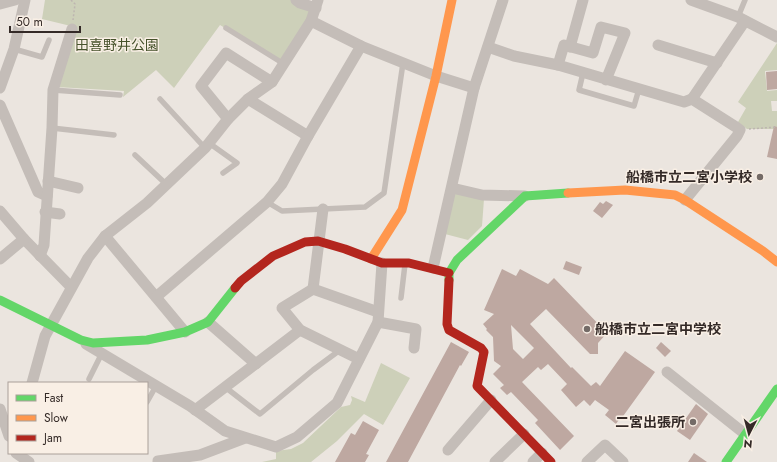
<svg xmlns="http://www.w3.org/2000/svg" width="777" height="462" font-family="Jost,'Noto Sans JP',sans-serif">
<style>
.green{fill:#cdd0b9}
.building{fill:#bea8a1;fill-rule:evenodd}
.lines{fill:none;stroke-linecap:round;stroke-linejoin:round}
.path{stroke:#bdb5b0;stroke-width:1.5;stroke-dasharray:2 2;stroke-linecap:butt}
.lane{stroke:#c4bdb8;stroke-width:5.5}
.street{stroke:#c4bdb8;stroke-width:11}
.fast{stroke:#63d668;stroke-width:9}
.slow{stroke:#ff974d;stroke-width:9}
.jam{stroke:#b3261e;stroke-width:9}
.poi-dot{fill:#746b67;stroke:#f9efe5;stroke-width:1.5}
.labels{text-anchor:middle;stroke-width:3;stroke-linejoin:round;paint-order:stroke}
.park-label{font-size:14px;fill:#46522b;stroke:#f9efe5}
.poi-label{font-size:14px;font-weight:bold;fill:#342a27;stroke:#f9efe5;text-anchor:end}
</style>
<rect width="100%" height="100%" fill="#ebe5df"/>
<g class="green">
<path d="M45,0H294L314,13L284,64L220,25L174,88L156,70L123,97L124,91L57,87L75,27L42,19Z"/>
<path d="M777,43V70L765,71L767,91L777,90V101H771L772,111H777V129H747L738,122L746,108L738,102Z"/>
<path d="M457,193L484,199L482,226L468,240L445,234L454,195Z"/>
<path d="M381,363L410,378L383,425L364,414L337,441L311,462H262L276,459V451L291,449L303,443L341,407L350,405L352,400L351,396L365,402Z"/>
</g>
<g class="building">
<path d="M777,71V89L767,90L766,72Z"/>
<path d="M774,126L777,127V159L767,157Z"/>
<path d="M606,201L613,205L602,218L593,211L600,202L603,204Z"/>
<path d="M566,261L582,267L579,275L563,269Z"/>
<path d="M502,269L516,276L520,269L548,284L554,278L607,333L598,343V354H590L546,309L530,324L571,368L572,367L591,386L596,382L600,386L625,351L655,372L621,419L620,418L616,424L605,415L609,410L595,400L590,406L584,400L576,407L561,390L567,384L548,364L541,370L538,367L522,382L574,436L560,450L535,423L538,420L511,392L507,395L500,388L504,385L493,374L501,366L494,361L493,337L486,330L487,329L483,324L494,314L484,310ZM511,325L534,348L523,359L513,349Z"/>
<path d="M451,342L469,352L461,366L460,365L408,462H386Z"/>
<path d="M661,342L671,351L665,357L656,348Z"/>
<path d="M696,404L708,414L690,440L677,431Z"/>
<path d="M363,421L379,430L366,454L369,455L365,462H335L351,433L355,435Z"/>
<path d="M694,453L707,462H688Z"/>
</g>
<g class="lines">
<g class="path">
<path d="M71,0L75,4L73,20"/>
<path d="M749,129L777,127"/>
</g>
<g class="lane">
<path d="M738,17L745,0"/>
<path d="M226,28L284,64"/>
<path d="M14,49L42,57L49,40"/>
<path d="M583,73L579,90L634,106L639,89"/>
<path d="M53,90L120,95"/>
<path d="M160,99L205,148"/>
<path d="M52,128L114,135"/>
<path d="M209,143L237,163L223,173"/>
<path d="M135,155L166,184"/>
<path d="M267,202L282,211L365,207L384,193L403,63"/>
<path d="M401,298L405,264"/>
<path d="M89,379L102,353"/>
<path d="M225,387L260,414L313,370L340,350"/>
<path d="M147,402L156,386"/>
</g>
<g class="street">
<path d="M296,0L300,3L316,8"/>
<path d="M691,0L738,17L777,37"/>
<path d="M0,4L15,0"/>
<path d="M311,21L361,46L436,76L474,88"/>
<path d="M658,45L717,63"/>
<path d="M488,47L514,56L558,65"/>
<path d="M570,47L583,0"/>
<path d="M606,80L625,33L601,27L593,53L564,45L558,65L684,102L692,99L736,127L740,130L737,136L685,200"/>
<path d="M0,88L14,49L25,0"/>
<path d="M248,99L308,136"/>
<path d="M692,99L745,21"/>
<path d="M0,105L38,192L47,196"/>
<path d="M228,119L201,86L226,53L272,82"/>
<path d="M48,181L78,188"/>
<path d="M452,188L482,195L525,196"/>
<path d="M0,211L24,239L71,287"/>
<path d="M45,212L60,214"/>
<path d="M105,236L185,332"/>
<path d="M40,256L44,245L52,128L53,90L72,29"/>
<path d="M0,259L24,239"/>
<path d="M433,268L474,88L503,0"/>
<path d="M313,289L323,209"/>
<path d="M156,297L267,202L282,184L308,136L361,46"/>
<path d="M208,322L256,364"/>
<path d="M378,322L416,329L414,348"/>
<path d="M86,344L190,406L225,431L276,447L297,437L337,403L378,322L382,263"/>
<path d="M359,359L300,330L282,308L313,289L378,312"/>
<path d="M667,372L745,434"/>
<path d="M32,383L45,336L88,258L105,236L147,203L205,148L228,119L248,99L272,82L311,21L318,0"/>
<path d="M0,409L9,436"/>
<path d="M195,410L300,330"/>
<path d="M448,450L491,400"/>
<path d="M16,453L29,462"/>
<path d="M158,462V461L200,455L245,438"/>
<path d="M495,462L524,434"/>
<path d="M533,462L542,453"/>
<path d="M587,462L605,445L623,462"/>
</g>
<g class="fast">
<path d="M449,280V273L457,260L525,196L568,193"/>
<path d="M0,300L81,340L93,343L147,340L185,332L208,322L235,288"/>
<path d="M726,462L777,389"/>
</g>
<g class="slow">
<path d="M568,193L625,190L675,195L685,200L763,251L777,262"/>
<path d="M371,259L402,210L436,76L452,0"/>
</g>
<g class="jam">
<path d="M449,280L447,324L449,330L481,348L484,352L477,386L551,462"/>
<path d="M235,288L241,281L273,256L305,242L318,241L345,249L382,263H409L449,273"/>
</g>
</g>
<g class="poi-dot">
<circle cx="760" cy="177" r="4"/>
<circle cx="587" cy="329" r="4"/>
<circle cx="693" cy="422" r="4"/>
</g>
<g class="labels">
<g class="park-label">
<text x="117" y="50">田喜野井公園</text>
</g>
<g class="poi-label">
<text x="752" y="182">船橋市立二宮小学校</text>
<text x="595" y="334" text-anchor="start">船橋市立二宮中学校</text>
<text x="685" y="427">二宮出張所</text>
</g>
</g>
<rect x="8" y="382" width="140" height="72" fill="#f9efe5" stroke="#aaa099"/>
<rect x="16" y="395" width="20" height="6" fill="#63d668" stroke="#aaa099"/>
<text x="44" y="402" font-size="12" fill="#342a27">Fast</text>
<rect x="16" y="415" width="20" height="6" fill="#ff974d" stroke="#aaa099"/>
<text x="44" y="422" font-size="12" fill="#342a27">Slow</text>
<rect x="16" y="435" width="20" height="6" fill="#b3261e" stroke="#aaa099"/>
<text x="44" y="442" font-size="12" fill="#342a27">Jam</text>
<g transform="translate(749 434) rotate(186)" stroke="#f9efe5" stroke-width="3" paint-order="stroke">
<path d="M0-3L7 15L0 10L-7 15Z" fill="#342a27"/>
<text y="-6" font-size="11" font-weight="bold" text-anchor="middle" fill="#342a27">N</text>
</g>
<path d="M10 26v6h70v-6" fill="none" stroke="#342a27" stroke-width="2"/>
<text x="16" y="26" font-size="12" fill="#342a27" stroke="#f9efe5" stroke-width="3" paint-order="stroke">50 m</text>
</svg>
